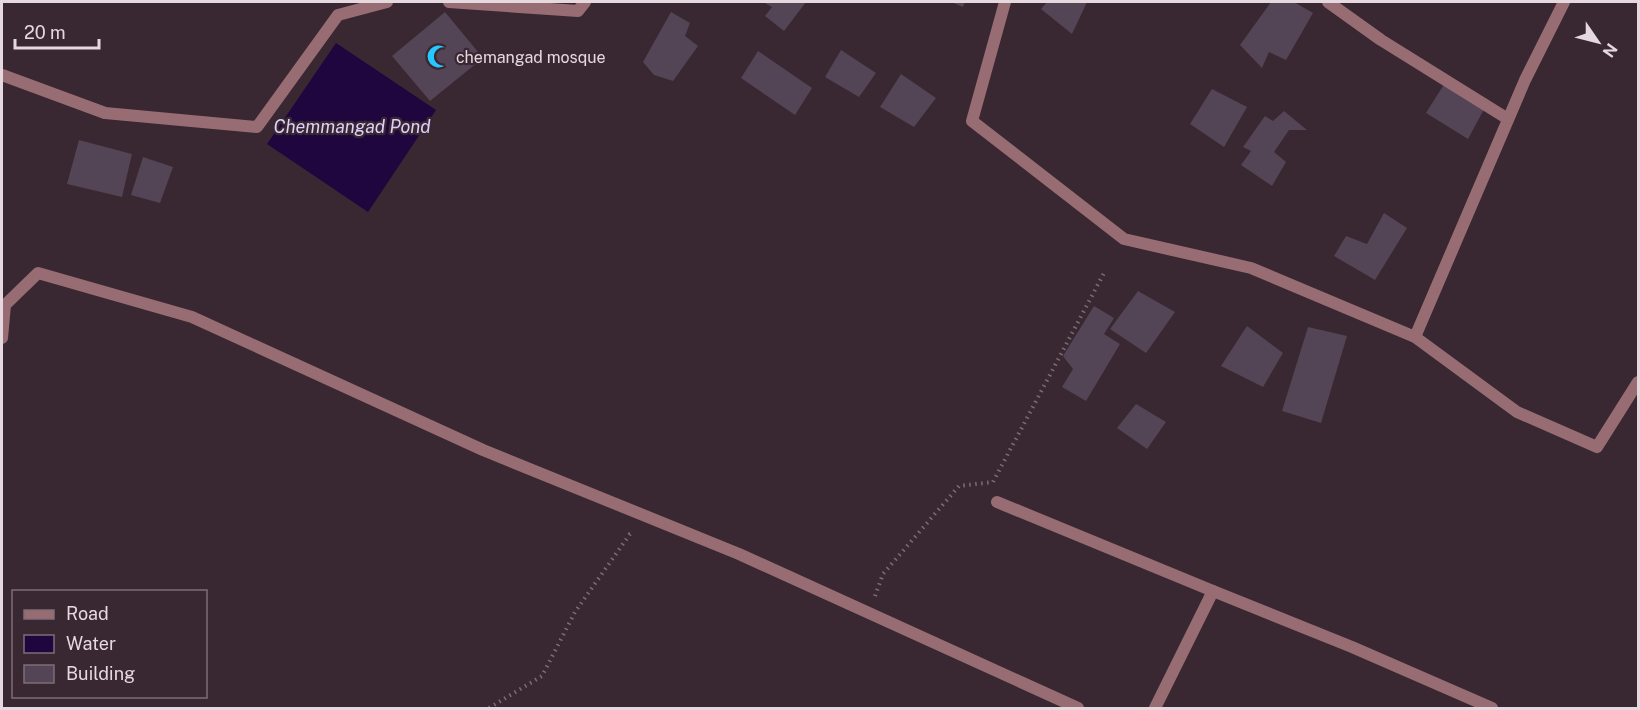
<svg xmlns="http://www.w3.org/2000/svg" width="1640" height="710" font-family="'Public Sans',sans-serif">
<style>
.water{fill:#1f063e}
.building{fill:#534555}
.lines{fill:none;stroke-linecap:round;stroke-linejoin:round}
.path{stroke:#7c6d75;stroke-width:4;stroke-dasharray:1.5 4.5;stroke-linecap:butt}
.street{stroke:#976d73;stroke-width:12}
.labels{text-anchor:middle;stroke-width:4.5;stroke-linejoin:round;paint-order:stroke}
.poi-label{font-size:16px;fill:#e5d9df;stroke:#392731;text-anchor:start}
.water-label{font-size:18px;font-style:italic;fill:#ddd0fc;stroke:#392731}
</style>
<rect width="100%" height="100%" fill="#392731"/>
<path class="water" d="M336,43L436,110L368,212L267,144Z"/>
<g class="building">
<path d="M763,2H806L784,31L765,16L772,7Z"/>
<path d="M951,2H965L963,7Z"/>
<path d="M1047,2H1087L1072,34L1041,9Z"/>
<path d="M1271,2H1294L1313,13L1286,60L1269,52L1262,68L1240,45Z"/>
<path d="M445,12L483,58L430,101L392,56Z"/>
<path d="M671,12L690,23L685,36L698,46L673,81L654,75L643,62Z"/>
<path d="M841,50L876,73L859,97L825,77Z"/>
<path d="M758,51L812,88L795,115L741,78Z"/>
<path d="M901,74L936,98L914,127L880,107Z"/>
<path d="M1448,78L1489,100L1468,139L1426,113Z"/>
<path d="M1212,89L1247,107L1224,147L1190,124Z"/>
<path d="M1284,111L1307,130H1289L1274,152L1286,162L1272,186L1241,165L1251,151L1243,147L1265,116L1273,121Z"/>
<path d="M79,140L132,154L122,197L67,184Z"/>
<path d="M143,157L173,167L160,203L131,195Z"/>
<path d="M1384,213L1407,228L1375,280L1334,256L1346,236L1367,244Z"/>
<path d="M1138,291L1175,312L1146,353L1110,329Z"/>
<path d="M1094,306L1114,318L1104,334L1120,344L1086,401L1062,387L1073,369L1063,356Z"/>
<path d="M1247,326L1283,353L1263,387L1221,366Z"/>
<path d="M1308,327L1347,336L1321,423L1282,411Z"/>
<path d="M1136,404L1166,422L1147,449L1117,428Z"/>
</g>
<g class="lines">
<g class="path">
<path d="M875,596L883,574L959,486L993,482L1104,273"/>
<path d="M489,708L542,676L575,612L630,534L633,533"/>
</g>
<g class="street">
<path d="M449,2L578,11L585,2"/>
<path d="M1005,2L972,121L1124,239L1251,268L1415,337L1517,412L1597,447L1638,382"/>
<path d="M1328,2L1381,40L1508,119"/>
<path d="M2,75L105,113L257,127L338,15L387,2"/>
<path d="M1415,337L1525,80L1564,2"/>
<path d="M2,338L5,305L38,273L192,317L483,450L739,554L1078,708"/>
<path d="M997,502L1213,591"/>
<path d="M1155,708L1213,591L1352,647L1492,708"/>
</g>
</g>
<defs>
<symbol id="mosque-bare" viewBox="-9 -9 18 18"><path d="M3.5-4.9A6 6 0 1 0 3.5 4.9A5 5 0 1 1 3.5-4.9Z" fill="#27c8ff" stroke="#392731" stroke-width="2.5" paint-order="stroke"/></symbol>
</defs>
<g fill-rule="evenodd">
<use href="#mosque-bare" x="422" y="40" width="33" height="33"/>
</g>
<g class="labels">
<g class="poi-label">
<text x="456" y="63">chemangad mosque</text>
</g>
<g class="water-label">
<text x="352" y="133">Chemmangad Pond</text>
</g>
</g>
<rect width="1640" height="710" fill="none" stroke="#e5d9df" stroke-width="6"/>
<rect x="12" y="590" width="195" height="108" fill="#392731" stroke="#7e6e77" stroke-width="1.5"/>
<rect x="24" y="610" width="30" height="9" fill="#976d73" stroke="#7e6e77" stroke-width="1.5"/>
<text x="66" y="620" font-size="18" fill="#e5d9df">Road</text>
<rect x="24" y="635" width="30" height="18" fill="#1f063e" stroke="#7e6e77" stroke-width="1.5"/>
<text x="66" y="650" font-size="18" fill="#e5d9df">Water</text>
<rect x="24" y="665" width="30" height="18" fill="#534555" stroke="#7e6e77" stroke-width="1.5"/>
<text x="66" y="680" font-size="18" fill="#e5d9df">Building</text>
<g transform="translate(1598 42) rotate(125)" stroke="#392731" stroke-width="4.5" paint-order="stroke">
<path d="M0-4.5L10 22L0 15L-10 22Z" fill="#e5d9df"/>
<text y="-9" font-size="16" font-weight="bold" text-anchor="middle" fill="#e5d9df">N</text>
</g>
<path d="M15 39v9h84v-9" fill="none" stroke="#e5d9df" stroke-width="3"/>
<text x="24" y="39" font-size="18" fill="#e5d9df" stroke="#392731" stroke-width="4.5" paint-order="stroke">20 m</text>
</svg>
